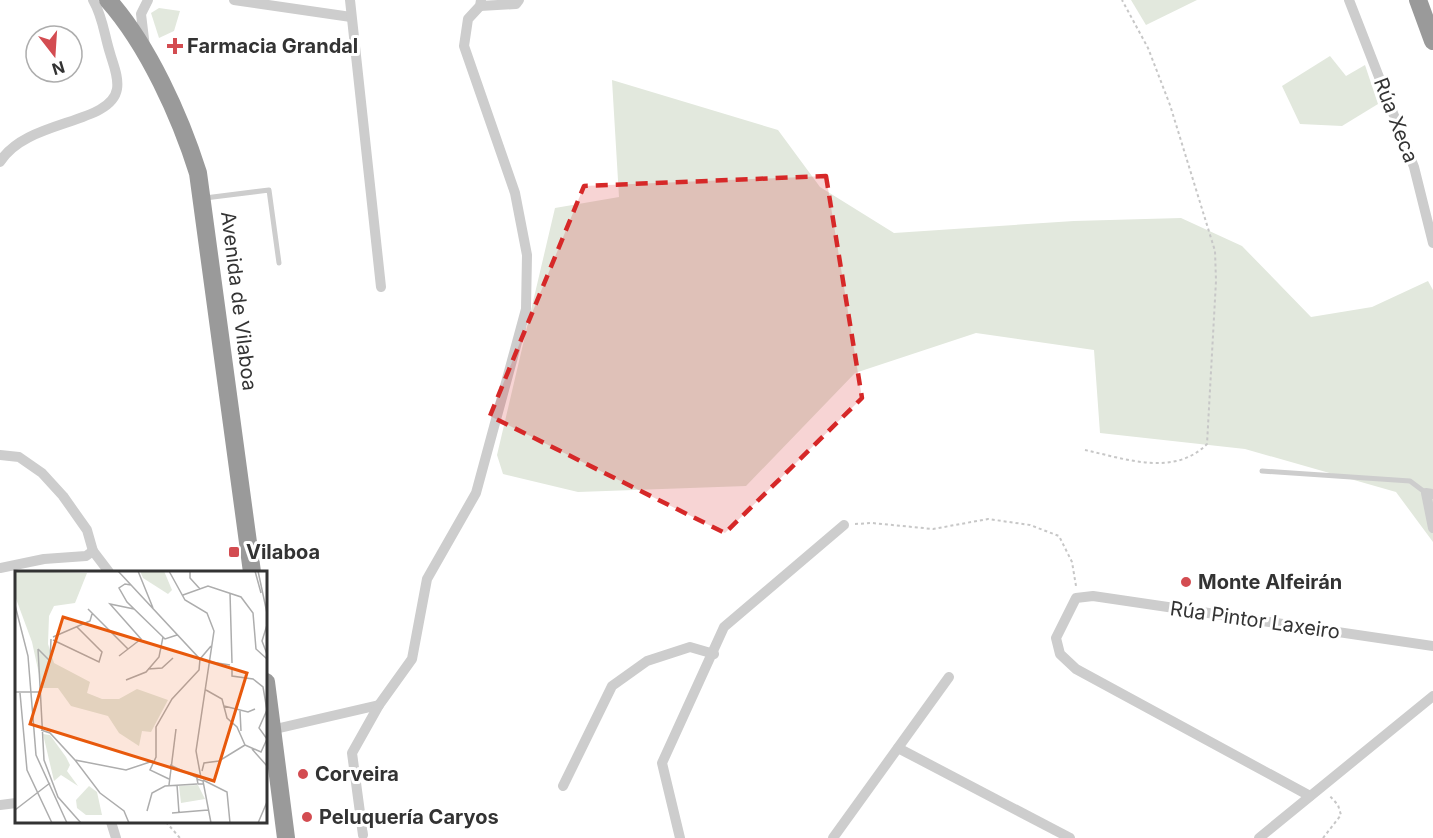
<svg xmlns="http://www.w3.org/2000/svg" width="1433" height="838" font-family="Inter,sans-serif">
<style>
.green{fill:#e2e8dd}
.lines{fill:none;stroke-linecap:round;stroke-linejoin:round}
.path{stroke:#c7c7c7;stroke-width:2;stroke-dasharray:3 3;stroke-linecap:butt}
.lane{stroke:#cdcdcd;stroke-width:5}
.street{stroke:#cdcdcd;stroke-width:10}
.highway{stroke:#9a9a9a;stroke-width:18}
.marked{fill:#d62828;fill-opacity:0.2;stroke:#d62828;stroke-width:4.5;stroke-dasharray:12 8;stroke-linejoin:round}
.poi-dot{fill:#d34c51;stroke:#fff;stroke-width:2}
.labels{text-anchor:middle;stroke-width:6;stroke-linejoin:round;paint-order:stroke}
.poi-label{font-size:20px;font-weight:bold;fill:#333;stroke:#fff;text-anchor:start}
.street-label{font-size:20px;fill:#333;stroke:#fff}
.inset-road{fill:none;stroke:#adadad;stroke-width:1.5}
.view{fill:#e8590c;fill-opacity:0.15;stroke:#e8590c;stroke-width:3}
.inset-edge{fill:none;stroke:#333;stroke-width:3}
</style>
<rect width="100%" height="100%" fill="#fff"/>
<g class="green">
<path d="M1131,0H1197L1146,25Z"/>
<path d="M159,8L180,11L174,31L159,38L151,13Z"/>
<path d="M1330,56L1346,76L1365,65L1378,104L1342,126L1300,124L1282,86Z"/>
<path d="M612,80L778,130L820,187L894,233L1074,221L1181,218L1242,246L1311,317L1372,307L1428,281L1433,290V542L1396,492L1245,449L1100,433L1094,350L976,333L855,373L746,486L578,492L503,474L497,455L555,208L619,197Z"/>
</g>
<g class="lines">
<g class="path">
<path d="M1085,450C1126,459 1174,477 1207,444L1216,281L1215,251L1170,105L1148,48L1122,0"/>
<path d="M855,524L872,523L933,529L988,519L1030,525L1059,536L1072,562L1076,586"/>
<path d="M166,822L180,838"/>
<path d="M1323,838L1341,815L1338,805L1329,795"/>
</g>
<g class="lane">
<path d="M205,198L269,190L279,263"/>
<path d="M1262,471L1410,481L1426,493"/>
</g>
<g class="street">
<path d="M234,0L351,17"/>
<path d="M350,0L381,287"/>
<path d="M1349,0L1414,167L1433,243"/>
<path d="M480,6L516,4L519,0"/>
<path d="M145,47L141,14L148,0"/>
<path d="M0,162C26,119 111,125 117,89C119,77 113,64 110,53C104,34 103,17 93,0"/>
<path d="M0,455L19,457L42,473L63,496L87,530L93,551L109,572"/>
<path d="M1433,494L1426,493L1433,528"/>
<path d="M0,568L44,559L86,556L93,551"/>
<path d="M271,730L379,705"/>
<path d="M898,748L1070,838"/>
<path d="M563,786L612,686L647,661L690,647L714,654"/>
<path d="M1310,796L1076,669L1060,654L1056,638L1076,598L1093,596L1433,646"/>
<path d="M0,805L16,803"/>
<path d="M111,822L116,838"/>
<path d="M363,835L352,753L379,705L412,659L427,579L476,493L526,309L527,255L515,193L464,46L468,19L480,6L481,0"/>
<path d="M680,838L662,763L724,627L844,525"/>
<path d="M833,838L949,677"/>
<path d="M1259,838L1433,696"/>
</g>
<g class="highway">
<path d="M108,0C148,45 180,116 198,173L252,572"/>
<path d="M1418,0L1433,41"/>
<path d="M266,682L286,838"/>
</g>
</g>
<path class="marked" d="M826,176L862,398L725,533L490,416L584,186Z"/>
<g class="poi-dot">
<path d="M172 37h6v6h6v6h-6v6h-6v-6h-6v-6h6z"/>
<rect x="228" y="546" width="12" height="12" rx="3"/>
<circle cx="1186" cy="582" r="6"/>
<circle cx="303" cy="774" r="6"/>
<circle cx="307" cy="817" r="6"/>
</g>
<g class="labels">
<g class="poi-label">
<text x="187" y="53">Farmacia Grandal</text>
<text x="246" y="559">Vilaboa</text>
<text x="1198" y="589">Monte Alfeirán</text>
<text x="315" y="781">Corveira</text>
<text x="319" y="824">Peluquería Caryos</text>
</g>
<g class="street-label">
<text transform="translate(1396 120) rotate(69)" y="7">Rúa Xeca</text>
<text transform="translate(239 301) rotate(83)" y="7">Avenida de Vilaboa</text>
<text transform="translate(1255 620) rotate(8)" y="7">Rúa Pintor Laxeiro</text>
</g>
</g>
<g transform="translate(15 571)">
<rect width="252" height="252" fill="#fff"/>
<path d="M0,0L72,2L60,32L39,35L34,45L33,73L39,92L75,111L72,122L87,128H104L122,118L153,129L136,161L127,160L124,175L104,162L93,145L56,135L43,117H27L17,71L0,25ZM125,0H149L157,19L153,23L128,7ZM28,163L35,164L51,186L55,194L52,200L63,215L46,204L39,210ZM183,214L190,228L166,232L164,215ZM74,215L82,221L87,244H71L62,237L61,229Z" fill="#e2e8dd"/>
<path class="inset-road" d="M103,0L185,88L196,75M123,0L138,37M154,0L170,29L192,42L199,60L181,180L186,207M175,0V7L185,18M240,0L246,22M243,0L252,42M116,14L110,13L104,17L112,31L150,68L162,64M215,22L217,92M168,24L193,15L226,26L238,42L241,78L252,88M0,34L13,85L21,184L52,252M73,38L113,78M252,54L247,70L252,83M38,66L75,50L77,43M38,69L84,91L87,81L62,56M23,78L29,189L43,226L66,252M23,78L35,90L36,68M104,85L126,68L95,33L119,38M196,91L215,94M217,96V105L238,108L248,116L252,139L244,157L252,168M133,98L147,97L158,87M111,109L131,101L144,86L148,66M191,119L207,128L212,147L222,156L230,174M0,121H25M5,122L12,199L37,252M209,135L233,141L240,138M225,140L226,160M26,159L35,162L60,189L111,199L138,190M230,174L246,181L252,168M237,178L252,195M60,189L85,222L109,240L114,252M155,194L183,207M187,200L189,192L204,190L230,174M154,208L135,199L141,186V156L157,128L184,99L185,88M188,209L212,221L215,252M188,213H183L182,208L188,210L196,252M154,214L161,158M162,214L164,242M0,239L35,212M132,240L137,222L150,215L182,213M157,242L193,239M243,252L252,231"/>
<path class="view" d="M48,46L232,102L199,210L15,153Z"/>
<rect width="252" height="252" class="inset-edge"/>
</g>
<g transform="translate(54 54) rotate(163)"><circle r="28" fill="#ffffff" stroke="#adadad" stroke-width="1.5"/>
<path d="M0-4.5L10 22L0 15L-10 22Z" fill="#d34c51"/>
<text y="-9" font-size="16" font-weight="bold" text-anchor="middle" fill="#333333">N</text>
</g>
</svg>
